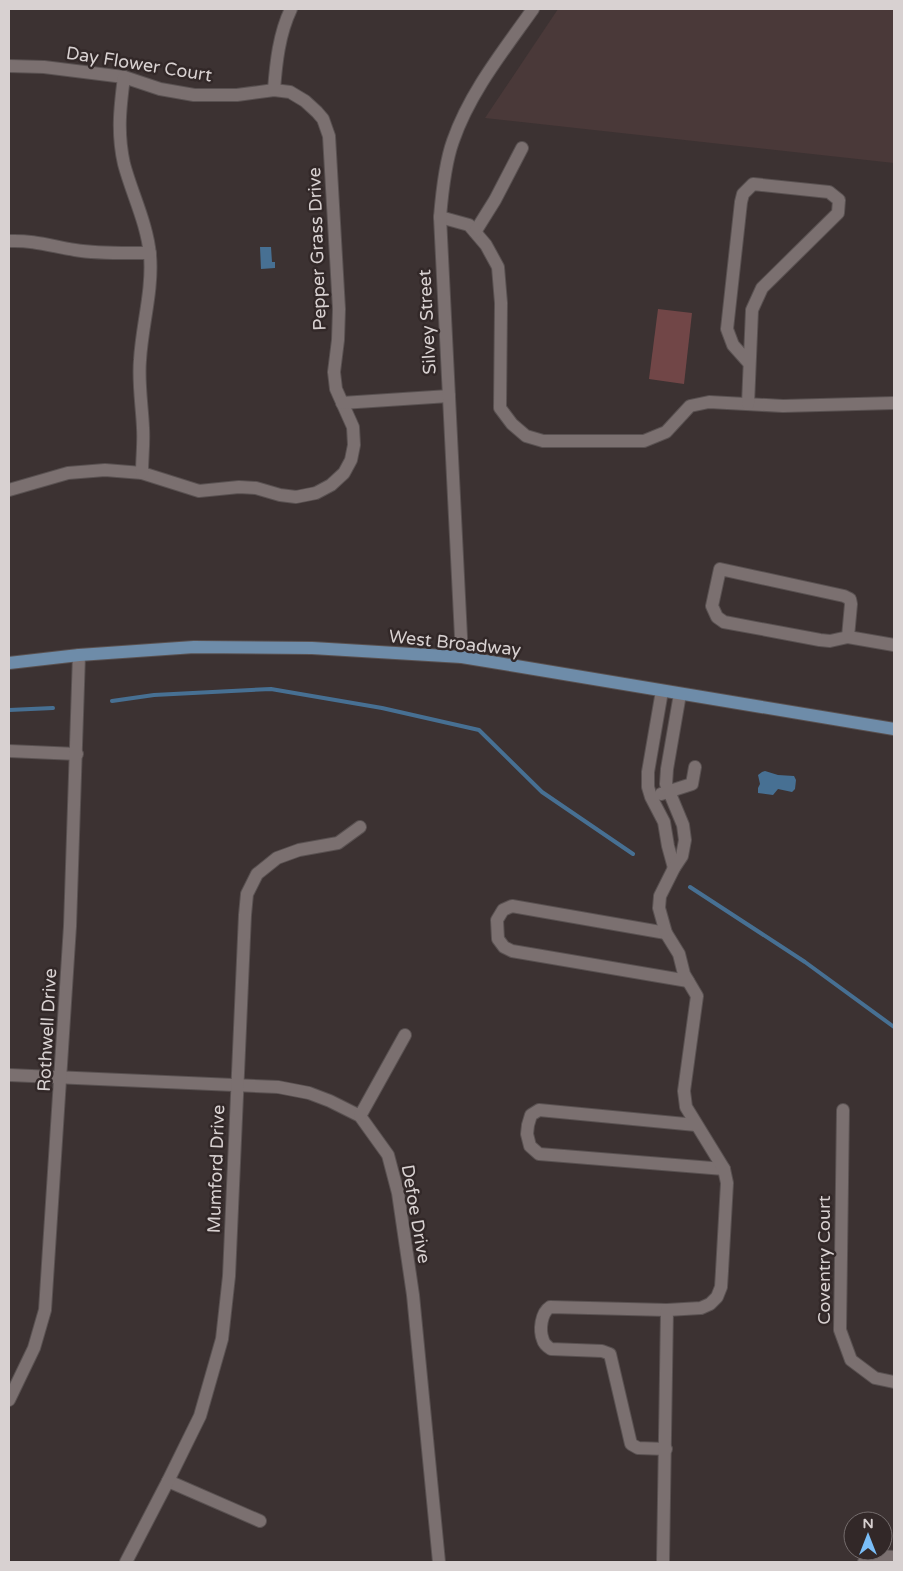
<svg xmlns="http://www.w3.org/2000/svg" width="903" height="1571" font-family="'Varela Round',sans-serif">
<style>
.built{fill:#4a3939}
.green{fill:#714647}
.water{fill:#477093}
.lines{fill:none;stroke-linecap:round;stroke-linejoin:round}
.stream{stroke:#477093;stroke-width:4}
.minor-casing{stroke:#595151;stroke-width:14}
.major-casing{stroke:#595151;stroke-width:14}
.minor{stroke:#7b7070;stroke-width:12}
.major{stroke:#6e8ca9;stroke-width:12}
.labels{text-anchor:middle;stroke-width:5;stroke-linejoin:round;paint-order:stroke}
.street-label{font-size:18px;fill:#d8d1d1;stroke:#322828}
</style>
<rect width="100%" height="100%" fill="#3c3232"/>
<path class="built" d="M558,9H894V163L485,118Z"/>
<path class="green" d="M658,309L692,313L684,384L649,379Z"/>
<g class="water">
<path d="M260,247H271L272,262H275V268L261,269Z"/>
<path d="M765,771L778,775L794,776L796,780L795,789L792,792L778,789L773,795L758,793V788L760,784L758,775L762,772Z"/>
</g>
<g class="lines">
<g class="stream">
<path d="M112,701L154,695L271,689L382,708L479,730L542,792L633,854"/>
<path d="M9,710L53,708"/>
<path d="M690,887L805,962L894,1027"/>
</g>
<defs>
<g id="minor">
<path d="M9,66L44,67L124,77L160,89L194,95H237L274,90L290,92L305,101L317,112L323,119L329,136L339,309L338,340L334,372L336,389L353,427L354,445L351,460L344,473L331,485L316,493L296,497L280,495L256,488L239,487L199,491L142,473L105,470L68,473L9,490"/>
<path d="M124,77C120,108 117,133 124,164C132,194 147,223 150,255C153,290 142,325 140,360C138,383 142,405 143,428C144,443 142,458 142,473"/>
<path d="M274,90C276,63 279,34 291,9"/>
<path d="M440,217L469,225L486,245L498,267L501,303L500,408L512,424L526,436L543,441H644L666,432L690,406L709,402L783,406L894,403"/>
<path d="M475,232L495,200L522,148"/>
<path d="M9,241C33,240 51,246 75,250C99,254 125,253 150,253"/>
<path d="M342,403L449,396"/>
<path d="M748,404L752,310L762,288L838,213L839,200L829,192L753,184L743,194L741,202L727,329L733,345L749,363"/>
<path d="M848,637L851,604L850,599L844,596L720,569L712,606L717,617L724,622L820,640L830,641L848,637L894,645"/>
<path d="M462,657L440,217C442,193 445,163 453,141C470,92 504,50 533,9"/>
<path d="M662,691L648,772V787L651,797L664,822L668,846L674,868"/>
<path d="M9,751L77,754"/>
<path d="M661,794L692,784L695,767"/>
<path d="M666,933L512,906L503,910L497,920L498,939L504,947L512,951L688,981"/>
<path d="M9,1075L278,1087L309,1093L330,1101L360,1116L388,1155L398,1193L413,1295L439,1562"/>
<path d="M843,1110L840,1330L851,1360L875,1378L894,1382"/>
<path d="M360,1116L405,1035"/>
<path d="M696,1125L539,1110L531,1115L528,1125L527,1134L530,1146L539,1154L724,1169"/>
<path d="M9,1400L34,1348L45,1310L70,926L79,655"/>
<path d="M666,1449L638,1448L631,1444L610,1354L602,1351L551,1349C548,1347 544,1344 543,1340C539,1330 541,1313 550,1307L667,1310"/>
<path d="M168,1481L260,1521"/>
<path d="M126,1562L168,1481L200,1416L222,1339L229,1276L245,915L247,894L257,874L277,858L299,850L338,843L360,827"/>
<path d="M663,1562L667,1310L701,1308L710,1304L717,1297L721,1287L722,1271L727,1183L724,1169L686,1107L684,1091L697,996L684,974L679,954L666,933L659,908L660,896L674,868L682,856L685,840L683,825L666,784L667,769L680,694"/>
<path d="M864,1562L879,1556L894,1557"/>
</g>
<path id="major" d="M9,663L79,655L194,647L312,648L462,657L894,729"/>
</defs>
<use href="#minor" class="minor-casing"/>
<use href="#major" class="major-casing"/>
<use href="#minor" class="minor"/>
<use href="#major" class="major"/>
</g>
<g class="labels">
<g class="street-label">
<text transform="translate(139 64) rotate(9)" y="6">Day Flower Court</text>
<text transform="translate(317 249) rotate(-92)" y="6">Pepper Grass Drive</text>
<text transform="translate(427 322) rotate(-93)" y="6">Silvey Street</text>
<text transform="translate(455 643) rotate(6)" y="6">West Broadway</text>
<text transform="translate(47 1030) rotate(-87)" y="6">Rothwell Drive</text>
<text transform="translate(216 1169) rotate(-88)" y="6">Mumford Drive</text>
<text transform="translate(416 1214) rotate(80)" y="6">Defoe Drive</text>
<text transform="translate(824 1260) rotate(-90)" y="6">Coventry Court</text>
</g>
</g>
<rect width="903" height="1571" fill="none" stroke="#d8d1d1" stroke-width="20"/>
<g transform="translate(868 1536)"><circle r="24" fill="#322828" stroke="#746c6c"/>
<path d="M0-4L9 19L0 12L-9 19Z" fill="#7abef8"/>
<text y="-8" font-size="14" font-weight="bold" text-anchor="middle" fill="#d8d1d1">N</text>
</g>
</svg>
